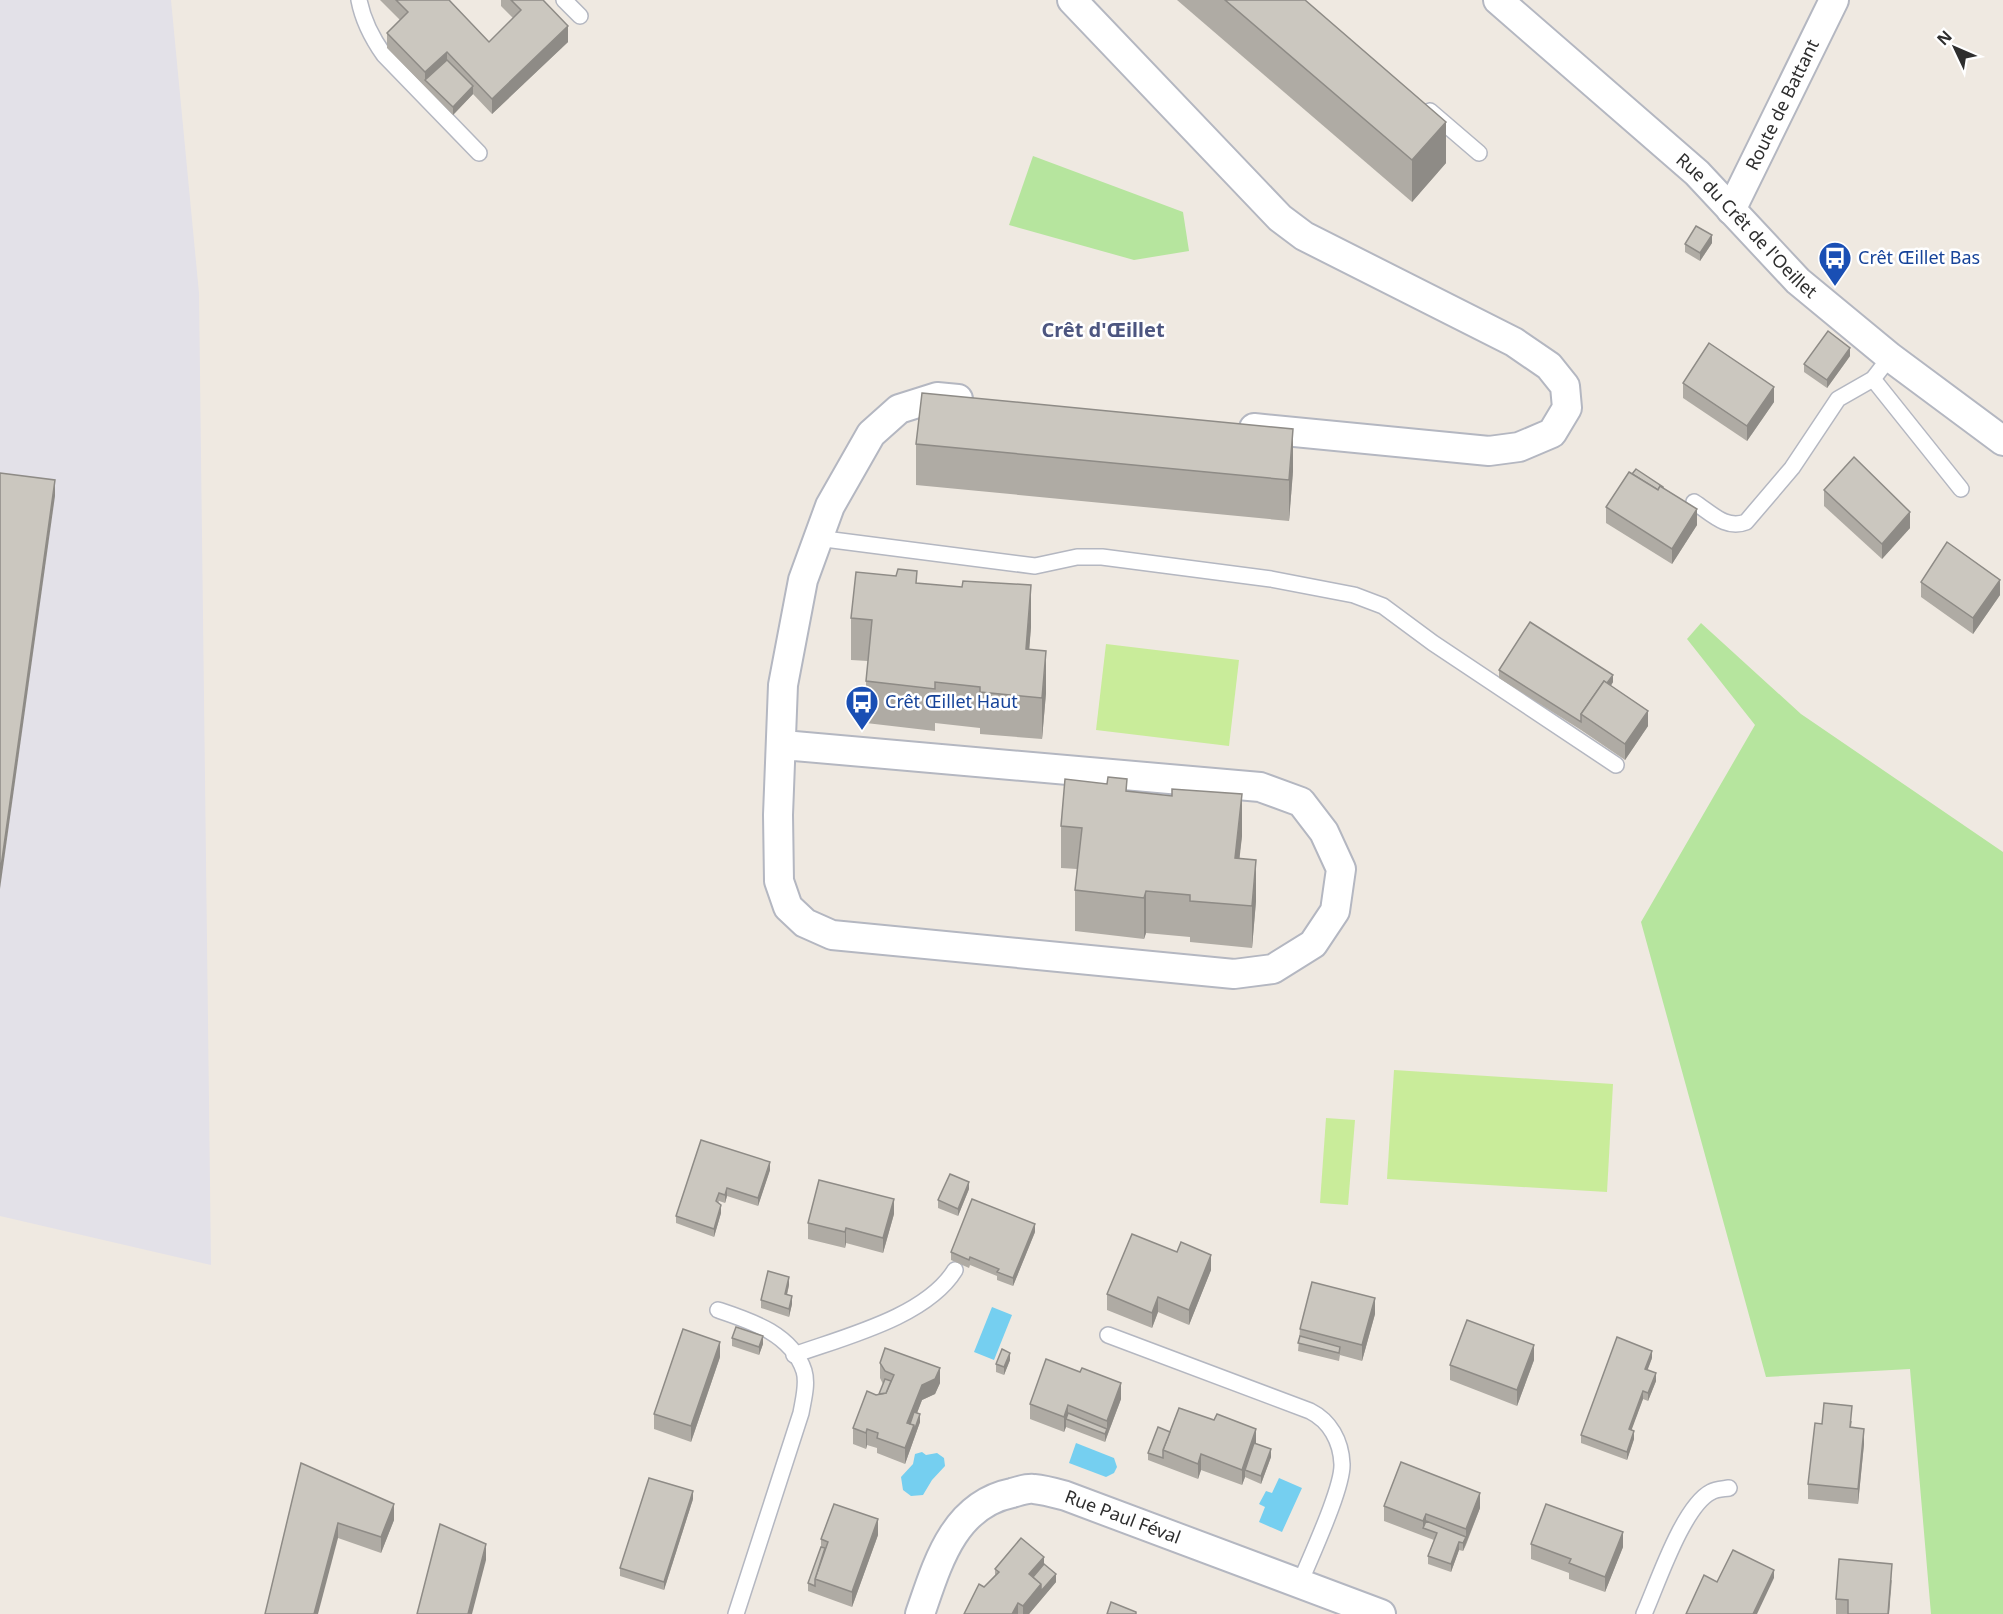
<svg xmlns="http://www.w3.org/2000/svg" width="2003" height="1614" font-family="'Noto Sans',sans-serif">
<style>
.industrial{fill:#e3e1e8}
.green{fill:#b6e59e}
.pitch{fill:#c9ec9a}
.water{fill:#75cff0}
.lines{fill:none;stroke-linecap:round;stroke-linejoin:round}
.lane-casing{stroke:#b4b7c1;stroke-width:18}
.street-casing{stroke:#b4b7c1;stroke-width:32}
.lane{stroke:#fff;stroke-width:15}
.street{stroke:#fff;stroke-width:28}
.wall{fill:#afaba4}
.shaded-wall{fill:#8e8b86}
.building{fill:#cbc7bf;stroke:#8e8b86;stroke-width:1.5}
.labels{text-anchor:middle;stroke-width:5;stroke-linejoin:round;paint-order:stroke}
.street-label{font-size:18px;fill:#2e2e2e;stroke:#fff}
.transit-label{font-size:18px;fill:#164399;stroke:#fff;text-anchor:start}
.neighbourhood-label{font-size:20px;font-weight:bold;fill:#4d5680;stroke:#fff}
</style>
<rect width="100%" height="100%" fill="#efe9e1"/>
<path class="industrial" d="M0,0H171L199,293L211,1265L0,1216Z"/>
<g class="green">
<path d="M1033,156L1183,212L1189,251L1134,260L1009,225Z"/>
<path d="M1701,623L1801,714L2003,852V1614H1931L1910,1369L1766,1377L1641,922L1755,725L1687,639Z"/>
</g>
<g class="pitch">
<path d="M1106,644L1239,660L1229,746L1096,730Z"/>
<path d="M1394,1070L1613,1084L1607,1192L1387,1179Z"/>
<path d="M1326,1118L1355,1120L1348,1205L1320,1203Z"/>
</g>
<g class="water">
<path d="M992,1307L1012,1315L994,1360L974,1352Z"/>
<path d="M1076,1443L1114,1458L1117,1467L1114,1473L1106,1477L1069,1463Z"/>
<path d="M922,1452L926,1455L937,1453L944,1458L945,1466L932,1480L923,1495L911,1496L903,1490L901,1477L913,1464L915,1454Z"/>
<path d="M1279,1478L1302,1488L1282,1532L1259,1522L1265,1507L1259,1504L1266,1491L1272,1493Z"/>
</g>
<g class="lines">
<defs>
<g id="lane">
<path d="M359,0C363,21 372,38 384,55L479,153"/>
<path d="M564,0L580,16"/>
<path d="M1430,111L1479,153"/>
<path d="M1873,379L1961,489"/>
<path d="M1694,502C1711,513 1726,530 1746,522L1792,468L1838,399L1873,379L1890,357"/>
<path d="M817,538L1035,566L1077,557H1102L1271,579L1354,595L1383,606L1433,643L1616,765"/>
<path d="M718,1310C751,1321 792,1334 804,1371C808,1384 803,1401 801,1413L736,1614"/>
<path d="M1108,1335L1310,1411C1330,1421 1341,1441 1342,1464C1343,1488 1310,1558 1300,1583"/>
<path d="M794,1355C844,1337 926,1317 955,1270"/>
<path d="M1644,1614C1657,1585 1683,1506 1711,1492C1716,1489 1723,1489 1729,1488"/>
</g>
<g id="street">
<path d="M1072,0L1280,218L1304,236L1514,342L1549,366L1565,386L1567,408L1552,433L1519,447L1489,451L1254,428"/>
<path id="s1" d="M1498,0L1697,173L1798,281L1890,357L2003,441"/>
<path id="s2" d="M1731,210L1834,0"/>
<path d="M783,745L1260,787L1301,802L1324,832L1341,869L1335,911L1313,944L1273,969L1234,974L832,935L805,923L788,907L779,881L778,815L783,685L803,580L830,506L871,434L899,409L937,397L958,399"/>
<path id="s3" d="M920,1614C937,1565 953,1505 1012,1493C1019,1491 1027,1488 1034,1489C1045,1490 1055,1493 1066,1496L1381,1614"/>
</g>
</defs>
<use href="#lane" class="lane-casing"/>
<use href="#street" class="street-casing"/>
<use href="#lane" class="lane"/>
<use href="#street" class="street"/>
</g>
<g class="wall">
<path d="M380,0H449L489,42L513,18L501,6V0H543L568,42L492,114L473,94L453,115L387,48V33L400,20Z"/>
<path d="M1177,0H1305L1446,163L1412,202Z"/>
<path d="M1712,243L1700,261L1685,252V244Z"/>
<path d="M1850,356L1827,388L1804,372V364Z"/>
<path d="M1683,383L1774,402L1747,441L1683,398Z"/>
<path d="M916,444L1293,471L1289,521L916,485Z"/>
<path d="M1663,488L1697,525L1672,564L1606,523V507Z"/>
<path d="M1824,490L1910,528L1882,559L1824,506Z"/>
<path d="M1921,582L2000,595L1973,634L1921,597Z"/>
<path d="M917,583L1031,627L1029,649L1046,693L1042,739L980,734V728L935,723V731L866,723V681L868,661L851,660V618Z"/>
<path d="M1499,670L1613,682L1611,686L1648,726L1625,760L1581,730L1499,678Z"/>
<path d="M1127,791L1242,836L1239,858L1256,901L1252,948L1190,942V937L1146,933L1144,939L1075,931V890L1077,869L1061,868V826Z"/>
<path d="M701,1140L770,1170L758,1206L727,1196L725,1203L719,1201L718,1203L721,1213L714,1237L676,1223V1216Z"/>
<path d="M969,1189L958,1216L938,1208V1200Z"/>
<path d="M894,1214L883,1253L846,1243L845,1248L808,1239V1223Z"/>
<path d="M1035,1232L1013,1286L997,1280V1276L970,1265L969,1268L951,1260V1252Z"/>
<path d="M1211,1270L1189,1325L1158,1312L1152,1328L1107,1310V1294Z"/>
<path d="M789,1285L787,1295L792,1304L789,1317L761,1308V1300Z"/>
<path d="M1375,1314L1362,1361L1340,1355L1339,1361L1298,1351L1300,1329Z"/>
<path d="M732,1338L763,1344L759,1355L732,1346Z"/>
<path d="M720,1357L691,1442L654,1429V1414Z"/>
<path d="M1652,1358L1647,1370L1656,1381L1648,1401L1643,1399L1631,1430L1634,1439L1627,1460L1581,1443V1435Z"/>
<path d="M1010,1360L1004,1375L996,1372V1364Z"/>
<path d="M1534,1360L1517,1406L1450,1380V1365Z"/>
<path d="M880,1363L940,1383L935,1394L922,1400L917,1413L920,1422L905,1464L877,1453V1448L867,1445L866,1449L853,1444V1428L879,1394L883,1384L880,1378Z"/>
<path d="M1121,1399L1105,1442L1066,1427L1064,1432L1030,1419V1404Z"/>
<path d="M1852,1421L1851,1427L1864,1444L1858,1504L1808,1499V1484L1822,1424Z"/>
<path d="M1170,1432L1256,1444L1271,1457L1261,1484L1245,1477L1242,1485L1201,1470L1198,1479L1148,1460V1453Z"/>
<path d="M301,1463L394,1520L381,1553L338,1538Z"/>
<path d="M693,1499L664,1590L620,1576V1568Z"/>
<path d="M1384,1506L1480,1508L1466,1545L1463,1551L1459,1550L1451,1572L1428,1564V1556L1434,1540L1384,1521Z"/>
<path d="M878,1535L852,1607L808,1591V1583L821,1547V1539Z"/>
<path d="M1531,1544L1623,1547L1605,1592L1569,1579V1573L1531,1559Z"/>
<path d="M1044,1564L1056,1582L1029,1614H964L984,1587L995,1575V1569Z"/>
<path d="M1892,1580L1889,1614H1836V1599Z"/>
</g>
<g class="shaded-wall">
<path d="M568,26V42L492,114V99Z"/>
<path d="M447,52V68L425,80V87V72Z"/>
<path d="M473,86V94L453,115V107Z"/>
<path d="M1446,122V163L1412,202V160Z"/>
<path d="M1712,235V243L1700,261V253Z"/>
<path d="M1850,348V356L1827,388V380Z"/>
<path d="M1774,387V402L1747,441V426Z"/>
<path d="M1293,429V471L1289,521V480Z"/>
<path d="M55,480V496L0,889V874Z"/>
<path d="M1697,509V525L1672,564V549Z"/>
<path d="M1910,512V528L1882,559V544Z"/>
<path d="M2000,580V595L1973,634V618Z"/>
<path d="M1031,585V627L1026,690V649Z"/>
<path d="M1046,651V693L1042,739V698Z"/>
<path d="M1613,675V682L1588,719L1584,717Z"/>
<path d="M1648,711V726L1625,760V744Z"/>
<path d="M1242,794V836L1235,899V858Z"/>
<path d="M1256,860V901L1252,948V906Z"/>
<path d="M1146,891V933L1144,939V898Z"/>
<path d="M770,1162V1170L758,1206V1198Z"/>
<path d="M969,1182V1189L958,1216V1209Z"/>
<path d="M727,1188V1196L725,1203V1195Z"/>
<path d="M894,1199V1214L883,1253V1238Z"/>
<path d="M721,1205V1213L714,1237V1229Z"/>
<path d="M1035,1224V1232L1013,1286V1278Z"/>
<path d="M846,1228V1243L845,1248V1232Z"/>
<path d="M1211,1255V1270L1189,1325V1310Z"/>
<path d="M789,1277V1285L785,1302V1294Z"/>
<path d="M792,1296V1304L789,1317V1309Z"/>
<path d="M1158,1297V1312L1152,1328V1313Z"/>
<path d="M1375,1298V1314L1362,1361V1345Z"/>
<path d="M763,1336V1344L759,1355V1347Z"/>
<path d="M720,1342V1357L691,1442V1426Z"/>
<path d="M1534,1345V1360L1517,1406V1390Z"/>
<path d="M1652,1351V1358L1645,1377V1369Z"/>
<path d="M1010,1353V1360L1004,1375V1367Z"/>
<path d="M940,1368V1383L935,1394L922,1400L910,1431L907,1423L922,1385Z"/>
<path d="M1656,1373V1381L1648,1401V1393Z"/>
<path d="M1121,1383V1399L1107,1436V1421Z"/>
<path d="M1643,1391V1399L1629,1437V1429Z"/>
<path d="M1068,1405V1420L1066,1419V1427L1064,1432V1417Z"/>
<path d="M920,1414V1422L905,1464V1448L914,1425Z"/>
<path d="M867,1429V1445L866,1449V1433Z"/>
<path d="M1107,1429V1436L1105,1442V1434Z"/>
<path d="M1256,1429V1444L1245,1470V1477L1242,1485V1470Z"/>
<path d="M1864,1429V1444L1858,1504V1489Z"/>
<path d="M1634,1431V1439L1627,1460V1452Z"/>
<path d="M1271,1449V1457L1261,1484V1476Z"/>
<path d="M1201,1454V1470L1198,1479V1464Z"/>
<path d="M693,1491V1499L664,1590V1582Z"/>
<path d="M1480,1493V1508L1463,1551V1543L1466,1537V1529Z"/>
<path d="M394,1504V1520L381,1553V1537Z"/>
<path d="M1426,1514V1529L1423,1528V1521Z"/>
<path d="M878,1519V1535L852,1607V1592Z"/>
<path d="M338,1523V1538L318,1614H314Z"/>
<path d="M1623,1532V1547L1605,1592V1577Z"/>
<path d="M1459,1542V1550L1451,1572V1564Z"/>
<path d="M486,1544V1560L472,1614H468Z"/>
<path d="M1044,1557V1572L1033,1585L1029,1574Z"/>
<path d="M1892,1564L1889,1614H1888Z"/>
<path d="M1774,1570V1578L1757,1614H1753Z"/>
<path d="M1056,1574V1582L1029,1614H1023V1606L1041,1584Z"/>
<path d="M1018,1603V1614H1012Z"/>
</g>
<g class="building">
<path d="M396,0H449L489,42L521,10L511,0H543L568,26L492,99L447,52L425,72L387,33L408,12Z"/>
<path d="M1225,0H1305L1446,122L1412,160Z"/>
<path d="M447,60L473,86L453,107L425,80Z"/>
<path d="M1696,226L1712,235L1700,253L1685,244Z"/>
<path d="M1828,331L1850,348L1827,380L1804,364Z"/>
<path d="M1709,343L1774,387L1747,426L1683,383Z"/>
<path d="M922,393L1293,429L1289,480L916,444Z"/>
<path d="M1854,457L1910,512L1882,544L1824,490Z"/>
<path d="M1636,469L1663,487V488L1660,486L1658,490L1632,474Z"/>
<path d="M1629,472L1658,490L1660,486L1697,509L1672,549L1606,507Z"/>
<path d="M0,473L55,480L0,874Z"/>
<path d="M1947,542L2000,580L1973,618L1921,582Z"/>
<path d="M898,569L917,571L916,583L962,587L963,581L1031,585L1026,649L1046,651L1042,698L980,692V687L935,682V689L866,681L872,620L851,618L856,572L896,576Z"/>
<path d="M1530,622L1613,675L1607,683L1604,681L1581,714V722L1499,670Z"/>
<path d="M1604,681L1648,711L1625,744L1581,714Z"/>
<path d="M1108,777L1127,779L1126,791L1172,796V789L1242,794L1235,858L1256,860L1252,906L1190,901V895L1146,891L1144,898L1075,890L1082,828L1061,826L1065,779L1107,784Z"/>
<path d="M701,1140L770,1162L758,1198L727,1188L725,1195L719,1193L716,1201L721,1205L714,1229L676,1216Z"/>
<path d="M950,1174L969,1182L958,1209L938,1200Z"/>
<path d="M819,1180L894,1199L883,1238L846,1228L845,1232L808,1223Z"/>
<path d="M972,1199L1035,1224L1013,1278L997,1272L999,1269L970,1257L969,1260L951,1252Z"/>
<path d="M1132,1234L1177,1252L1181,1242L1211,1255L1189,1310L1158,1297L1152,1313L1107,1294Z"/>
<path d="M768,1271L789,1277L785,1294L792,1296L789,1309L761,1300Z"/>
<path d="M1312,1282L1375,1298L1362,1345L1300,1329Z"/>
<path d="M1467,1320L1534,1345L1517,1390L1450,1365Z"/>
<path d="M736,1327L763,1336L759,1347L732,1338Z"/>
<path d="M683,1329L720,1342L691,1426L654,1414Z"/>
<path d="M1300,1336L1340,1347L1339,1353L1298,1343Z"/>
<path d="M1617,1337L1652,1351L1645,1369L1656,1373L1648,1393L1643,1391L1629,1429L1634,1431L1627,1452L1581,1435Z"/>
<path d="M885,1348L940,1368L935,1379L922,1385L907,1423L914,1425L905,1448L877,1438L878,1433L867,1429L866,1433L853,1428L867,1391L876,1395L886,1393L894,1375L885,1371L880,1363Z"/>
<path d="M1002,1349L1010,1353L1004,1367L996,1364Z"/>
<path d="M1046,1359L1080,1372L1082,1368L1121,1383L1107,1421L1068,1405L1064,1417L1030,1404Z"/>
<path d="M885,1379L891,1381L886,1393L879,1394Z"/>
<path d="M1824,1403L1852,1406L1850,1427L1864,1429L1858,1489L1808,1484L1815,1423L1822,1424Z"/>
<path d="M1179,1408L1214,1420L1217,1414L1256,1429L1242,1470L1201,1454L1198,1464L1163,1450Z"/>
<path d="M914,1412L920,1414L914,1431V1425L910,1424Z"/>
<path d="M1068,1413L1107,1429L1105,1434L1066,1419Z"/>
<path d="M1158,1427L1170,1432L1163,1450V1458L1148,1453Z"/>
<path d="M1254,1443L1271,1449L1261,1476L1245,1470Z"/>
<path d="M1401,1462L1480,1493L1466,1529L1426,1514L1423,1521L1384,1506Z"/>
<path d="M301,1463L394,1504L381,1537L338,1523L314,1614H265Z"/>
<path d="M649,1478L693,1491L664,1582L620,1568Z"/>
<path d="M834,1504L878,1519L852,1592L815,1579L828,1542L821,1539Z"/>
<path d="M1546,1504L1623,1532L1605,1577L1569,1563L1571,1559L1531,1544Z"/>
<path d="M1426,1521L1466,1537L1463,1543L1459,1542L1451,1564L1428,1556L1437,1533L1423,1528Z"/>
<path d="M440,1524L486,1544L468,1614H417Z"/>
<path d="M1021,1538L1044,1557L1029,1574L1041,1584L1023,1606L1018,1603L1012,1614H964L979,1584L984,1587L999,1572L995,1569Z"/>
<path d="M821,1547L825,1548L815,1579V1586L808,1583Z"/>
<path d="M1733,1550L1774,1570L1753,1614H1686L1704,1575L1717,1582Z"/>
<path d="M1839,1559L1892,1564L1888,1614H1848V1600L1836,1599Z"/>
<path d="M1044,1564L1056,1574L1041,1591V1584L1033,1577Z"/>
<path d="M1111,1602L1136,1612V1614H1107Z"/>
</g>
<defs>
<symbol id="bus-pin" viewBox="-11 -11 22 30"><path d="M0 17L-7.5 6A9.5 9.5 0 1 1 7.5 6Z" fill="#1a4fb4" stroke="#fff"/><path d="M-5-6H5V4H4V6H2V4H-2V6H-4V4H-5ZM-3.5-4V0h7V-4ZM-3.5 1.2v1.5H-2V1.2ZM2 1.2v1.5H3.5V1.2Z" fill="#fff"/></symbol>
</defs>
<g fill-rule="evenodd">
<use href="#bus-pin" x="1816" y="239" width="38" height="52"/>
<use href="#bus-pin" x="843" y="683" width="38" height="52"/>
</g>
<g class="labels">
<g class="street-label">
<text dy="6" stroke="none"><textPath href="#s2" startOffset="117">Route de Battant</textPath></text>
<text dy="6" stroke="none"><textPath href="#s1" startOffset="336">Rue du Crêt de l'Oeillet</textPath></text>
<text dy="6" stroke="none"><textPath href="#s3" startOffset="276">Rue Paul Féval</textPath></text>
</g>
<g class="transit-label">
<text x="1858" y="264">Crêt Œillet Bas</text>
<text x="885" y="708">Crêt Œillet Haut</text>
</g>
<g class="neighbourhood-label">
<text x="1103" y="337">Crêt d'Œillet</text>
</g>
</g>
<g transform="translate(1955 48) rotate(314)" stroke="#ffffff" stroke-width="4.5" paint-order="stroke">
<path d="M0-4.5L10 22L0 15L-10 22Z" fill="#2e2e2e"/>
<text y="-9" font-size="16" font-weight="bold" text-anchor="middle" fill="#2e2e2e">N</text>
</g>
</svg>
